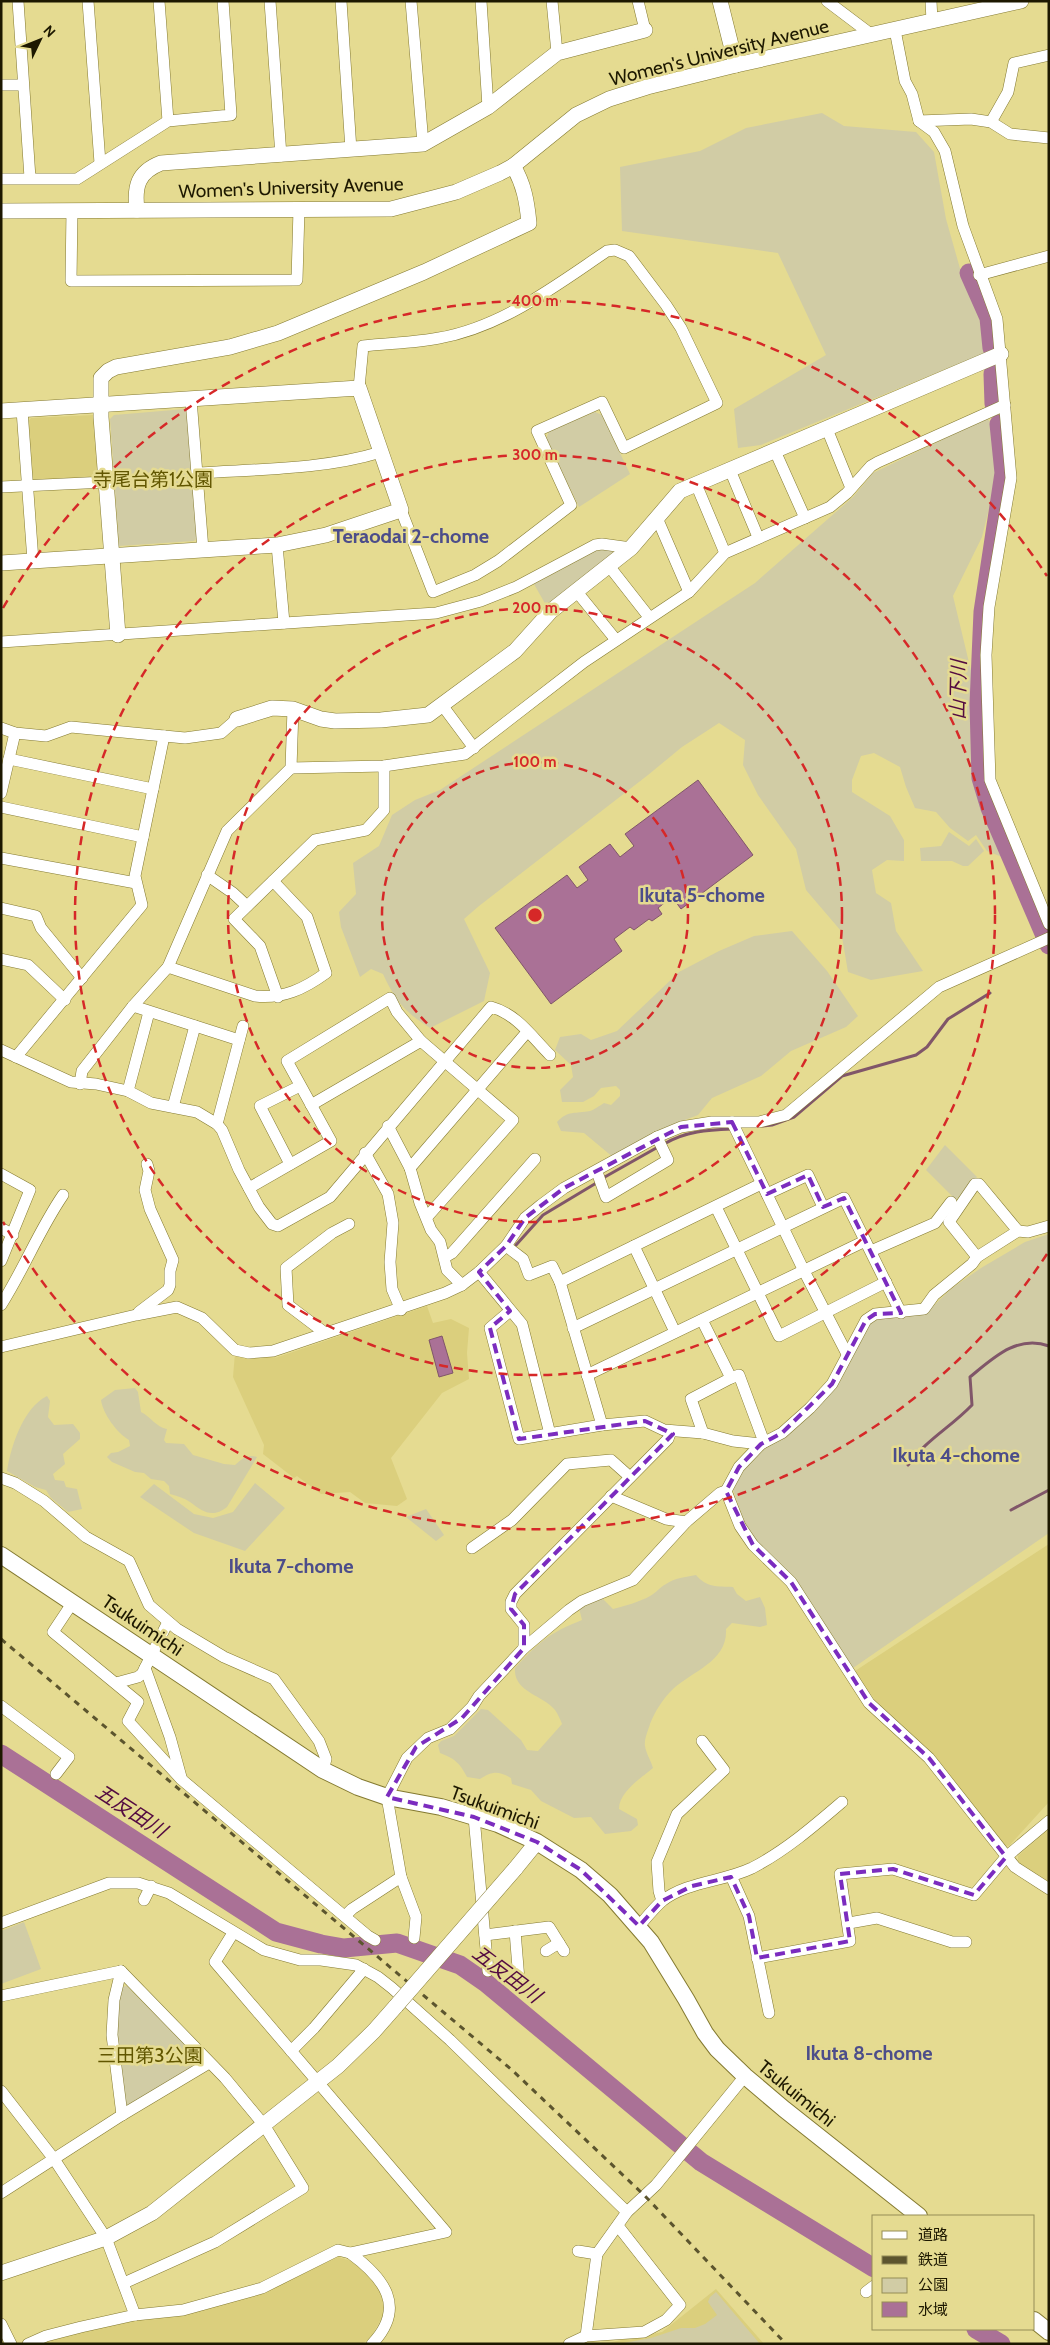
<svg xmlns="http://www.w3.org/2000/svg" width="1050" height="2345" font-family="Cabin,'Noto Sans JP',sans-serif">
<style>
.built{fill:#dbcf7d}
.green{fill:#d1cca5}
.water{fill:#aa7196;stroke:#805669}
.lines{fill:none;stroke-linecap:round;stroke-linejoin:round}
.stream{stroke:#805669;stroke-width:3}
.river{stroke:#aa7196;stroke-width:19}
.street-casing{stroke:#847a31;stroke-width:12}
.secondary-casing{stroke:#847a31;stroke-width:16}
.primary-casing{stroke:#847a31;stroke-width:18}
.street{stroke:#fff;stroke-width:11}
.secondary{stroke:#fff;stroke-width:15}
.primary{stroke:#fff;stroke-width:16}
.rail{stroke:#5c552e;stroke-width:3;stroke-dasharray:6 6;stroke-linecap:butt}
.secondary-bridge-casing{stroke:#847a31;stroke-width:16;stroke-linecap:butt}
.secondary-bridge{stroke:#fff;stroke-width:15}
.marked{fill:none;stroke:#7b2cbf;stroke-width:4;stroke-dasharray:10 6;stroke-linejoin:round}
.ring{fill:none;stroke:#d62828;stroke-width:2.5;stroke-dasharray:9 6}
.labels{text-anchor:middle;stroke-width:5;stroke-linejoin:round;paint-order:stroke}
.street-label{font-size:19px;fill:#1d1800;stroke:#e5db91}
.park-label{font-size:19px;fill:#615600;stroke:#e5db91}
.neighbourhood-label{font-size:20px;font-weight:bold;fill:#4c4d8a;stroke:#e5db91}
.water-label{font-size:20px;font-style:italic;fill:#530b41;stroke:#e5db91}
.centre{fill:#d62828;stroke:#e5db91;stroke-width:2.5}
.ring-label{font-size:15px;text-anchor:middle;font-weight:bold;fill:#d62828;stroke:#e5db91;stroke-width:5;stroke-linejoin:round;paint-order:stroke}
</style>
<rect width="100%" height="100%" fill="#e5db91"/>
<g class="built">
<path d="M93,415L96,418L100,473L96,477L35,481L31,478L28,422L31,418Z"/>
<path d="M427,1306L433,1323L451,1319L469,1328L467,1353L469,1379L442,1393L391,1458L407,1499L397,1506L365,1503L350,1492L321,1494L297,1476L294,1478L263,1454L264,1445L233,1377L235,1353L274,1355L275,1358Z"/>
<path d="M1049,1544V1802L1009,1846L1003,1845L927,1748L875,1700L855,1671Z"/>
<path d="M1049,1829V1883L1018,1862V1856Z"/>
<path d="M338,2257L358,2263L379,2286L386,2310L370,2339L361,2344H40L114,2323L209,2308L262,2294Z"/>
<path d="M716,2289L764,2344H602L662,2332Z"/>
</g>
<g class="green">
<path d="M822,113L844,126L916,132L934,152L946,219L961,272L981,317L985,353L761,445L738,448L734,409L826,355L778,253L622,231L620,167L700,151L746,128Z"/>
<path d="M185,409L188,411L197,538L194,541L119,546L110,419L114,415Z"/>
<path d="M595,412L602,415L630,474L579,507L546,439L549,431Z"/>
<path d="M987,418L995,428L997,477L982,537L953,596L972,675V730L977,779L988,818L1007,859L987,851L976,835L968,841L950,828L936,812L915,808L906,787L900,767L874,753L861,756L852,780V792L890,816L904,840V861L887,860L872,870L876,893L891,903L896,931L923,971L871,980L848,972L841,931L806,890L796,849L758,795L743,765L745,740L719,723L682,747L648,775L479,906L464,919L490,973L484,1001L430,1028C405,1012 396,1002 383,974L371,969L360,977L341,927L339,912L356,894L353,863L379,846L392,815L415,800L440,790L755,583L853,497L873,473Z"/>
<path d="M604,549H612L614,554L547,607L534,584L595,551Z"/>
<path d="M949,832L969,846L976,839L984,851L968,866H963L952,861H921L920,848L941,846Z"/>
<path d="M792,931L827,971L858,1016L846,1027L791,1051L761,1076L712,1098L698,1115L669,1126L614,1158L584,1133L561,1131L557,1122C568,1110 575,1114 590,1111C594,1110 599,1106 604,1103L611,1105L620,1096V1090L616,1086L601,1088L594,1096L583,1102H562L560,1090L573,1077L571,1065L555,1050L560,1037L581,1034L591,1040L617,1031L679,972L719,951L754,936Z"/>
<path d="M945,1145L977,1177L956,1200L926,1170Z"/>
<path d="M1049,1234V1533L853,1668L796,1580L757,1542L744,1521L732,1487L741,1471L755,1456L813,1410L842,1378L865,1327L873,1319L925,1314L952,1288L981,1268L1025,1242Z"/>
<path d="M135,1388L138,1392L141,1412C151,1417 156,1427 167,1429L164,1440L166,1443L184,1444L193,1455L224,1464L235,1465C242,1459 247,1454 257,1457L227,1507C212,1519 202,1511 190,1502C184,1498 177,1496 170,1494L169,1486L164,1481L151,1479L144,1473L135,1472L112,1462L107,1457L111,1453L118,1452L130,1446L129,1440C117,1433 103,1414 101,1400L115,1390Z"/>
<path d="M47,1396L50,1401L48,1417L54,1425L73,1424L80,1433V1439L63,1454L65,1464L53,1474L55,1480L64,1481L66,1487L77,1489L82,1509L68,1512L51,1498L46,1490L35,1487L7,1471C11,1446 23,1408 47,1396Z"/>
<path d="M255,1483L285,1508L245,1551L194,1533L140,1497L154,1484L194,1514L213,1518L233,1512Z"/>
<path d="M426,1509L444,1535L436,1541L406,1517Z"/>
<path d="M696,1575C707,1588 717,1586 733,1587L737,1594L746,1601L760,1597L765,1608L767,1625L760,1627L732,1623L726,1629C728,1661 693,1671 673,1689C663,1699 655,1711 650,1724C648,1731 644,1739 645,1746C646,1753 651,1761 653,1768C641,1778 619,1792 619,1809L637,1819L638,1825L631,1831L605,1834L591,1817L574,1818L541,1801L531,1790L512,1784L511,1778C498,1771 493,1771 480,1779L467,1777C460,1763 454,1758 440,1753L438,1745L441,1741L454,1736L481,1709L488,1710L521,1740L527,1750L538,1751L562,1724C560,1719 558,1714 555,1710C543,1695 513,1692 515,1668C539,1642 549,1633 582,1620L579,1608L601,1597L613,1609C622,1607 642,1601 650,1596C656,1593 660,1587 666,1584C675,1578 685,1577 696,1575Z"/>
<path d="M24,1922L41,1969L1,1984V1931Z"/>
<path d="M127,1986L199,2059V2063L129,2107L123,2104L116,2015L120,1987Z"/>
<path d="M716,2292L760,2344H618L651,2338L681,2328H695L705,2324L717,2315L708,2302L710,2297Z"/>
</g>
<g class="water">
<path d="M698,780L753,855L681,909L672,897L658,908L662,914L652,921L649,919L634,930L630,927L614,939L622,951L551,1004L495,928L567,875L577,888L588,880L579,867L610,844L620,857L634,846L625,834Z"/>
<path d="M442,1336L453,1373L439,1377L429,1340Z"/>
</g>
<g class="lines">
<g class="stream">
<path d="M763,1126L772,1125L794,1117L842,1076L916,1055L927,1047L948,1019L990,993"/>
<path d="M664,1144C686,1131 708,1130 732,1129"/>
<path d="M603,1178L658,1147"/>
<path d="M516,1245L543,1215L598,1182"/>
<path d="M908,1465C926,1440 951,1427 972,1405L970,1377C992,1359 1017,1334 1049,1346"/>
<path d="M1011,1510L1049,1490"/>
</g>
<g class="river">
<path d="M969,273L989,318L992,348"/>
<path d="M993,374L994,404"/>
<path d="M999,424L1004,473L983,612L979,704L981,778L990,808L1049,945"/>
<path d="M1,1754L276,1932L321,1944L344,1948L397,1943L460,1965L486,1983L701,2162L874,2268"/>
<path d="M976,2329L1001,2344"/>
</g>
<defs>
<g id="street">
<path d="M18,1L30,178"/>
<path d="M88,1L100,163"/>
<path d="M159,1L168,121"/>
<path d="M270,1L281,156"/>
<path d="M341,1L351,150"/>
<path d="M411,1L423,144"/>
<path d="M481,1L488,107"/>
<path d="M552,1L557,53"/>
<path d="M638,1L645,30"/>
<path d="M827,1L872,35"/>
<path d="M931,1L932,21"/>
<path d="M895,30L905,81L912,94L919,121L934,132L945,151L963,226L997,319L1011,478L989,607L986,655L990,780L1049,924"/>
<path d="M1,85H23"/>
<path d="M919,121L971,119L991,122L1010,134L1049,138"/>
<path d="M991,122L1008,92L1014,63L1049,55"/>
<path d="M1,179H77L168,121L231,115L223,1"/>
<path d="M72,210L71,281L297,280L299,209"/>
<path d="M979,275L1049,256"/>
<path d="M359,388L363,346C388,343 414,343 439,338C502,327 555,286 607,251L615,250L629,256L666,305L681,328L717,403L624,448L602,402L537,431L571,505L498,561L475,575L433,592L401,510"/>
<path d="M191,399L203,550"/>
<path d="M22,410L33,561"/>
<path d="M827,429L851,488"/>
<path d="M775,451L805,518"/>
<path d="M730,470L758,537"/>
<path d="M197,473C258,469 322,470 381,452"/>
<path d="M696,484L725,553"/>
<path d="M1,487L106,482"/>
<path d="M657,518L689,592"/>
<path d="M277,545L284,623"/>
<path d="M609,566L649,617"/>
<path d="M577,592L616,640"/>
<path d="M1,642L436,613L481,601L516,587L595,545L602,544L631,548"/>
<path d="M442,705L474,748"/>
<path d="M1,728L15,733L46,736L71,727L185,738L221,733L237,719"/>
<path d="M9,759L153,789"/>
<path d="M291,768L384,766L465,754L584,662L689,592L725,553L830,507L847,493L871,466L878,462L1005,405"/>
<path d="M1,793L15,733"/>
<path d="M1,807L143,837"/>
<path d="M1,858L136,883"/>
<path d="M207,875L233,893L247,906"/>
<path d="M1,908L36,916L41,928L82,978"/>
<path d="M1,959L28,965L65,1000"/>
<path d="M168,967L255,996C283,999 304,989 326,973L307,917L273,881"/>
<path d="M278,997L260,946L234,919L315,840L366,830L384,810V766"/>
<path d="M133,1006L239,1040"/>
<path d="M1,1050L71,1082L96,1084L128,1091L151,1103L197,1112L217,1124L222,1130L239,1170L259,1207L272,1224L278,1226L330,1197L491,1007C517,1014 532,1037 550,1055"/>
<path d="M16,1057L142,905L135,876L164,736"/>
<path d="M80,1084L82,1071L133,1006L168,967L227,831L291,768L293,709"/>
<path d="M128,1091L149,1012"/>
<path d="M311,1105L421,1041L513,1120L427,1217"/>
<path d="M173,1107L195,1026"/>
<path d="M732,1122L804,1271L847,1354"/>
<path d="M217,1124L243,1026"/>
<path d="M388,1126L410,1168L420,1203L431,1230L440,1242L447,1270L462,1285"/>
<path d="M365,1153L388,1194L393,1223L390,1262L392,1289L401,1310"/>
<path d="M290,1164L260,1106L300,1086"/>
<path d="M410,1168L527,1032"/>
<path d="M597,1172L606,1197L668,1160L657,1137"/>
<path d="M1,1174L30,1190L1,1261"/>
<path d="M249,1188L331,1141L287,1061L390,998L397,1012L421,1041"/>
<path d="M767,1194L808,1175L823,1207"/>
<path d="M716,1207L779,1336L886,1282"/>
<path d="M1049,1226L1028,1232L1018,1231L977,1257L972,1264L934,1295L924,1309L875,1314L866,1320L832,1384L810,1408L782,1433L761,1444L739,1467L726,1491L740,1526L753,1545L791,1582L869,1703L929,1758L1015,1867L1049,1889"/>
<path d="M1,1228L13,1235"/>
<path d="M506,1246L523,1259L529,1275L552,1266L560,1282L602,1425"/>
<path d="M634,1246L675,1332"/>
<path d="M871,1251L935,1223L951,1202"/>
<path d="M445,1257L452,1253L535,1159"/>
<path d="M977,1257L949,1222L975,1184H979L1018,1231"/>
<path d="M479,1272L522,1324L550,1434"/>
<path d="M560,1282L761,1184"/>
<path d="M1,1305C24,1269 39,1230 63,1195"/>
<path d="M510,1311L490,1328L519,1439L602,1425L645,1421L664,1430L703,1433L733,1441L761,1444"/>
<path d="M139,1312L168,1290L170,1285V1271L173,1260L150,1209L145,1190L149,1171L147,1164"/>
<path d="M702,1320L731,1378L691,1399L703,1433"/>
<path d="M573,1328L844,1198L901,1313"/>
<path d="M325,1333L288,1305L286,1268L332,1233L349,1224"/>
<path d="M1,1347L136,1315L177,1307L202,1318L235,1350L249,1353L273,1351L445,1293L462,1285L479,1272L506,1246L525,1218L541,1205L564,1188L657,1137L681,1127L712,1122H759L786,1115L939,987L1049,938"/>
<path d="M587,1375L865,1241"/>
<path d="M731,1378L739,1375L764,1442"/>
<path d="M1,1478L15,1483L44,1501L86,1537L129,1561L149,1605L177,1629L224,1657L274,1679L319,1741L326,1759L323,1770"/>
<path d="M611,1496L666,1519L686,1522"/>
<path d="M472,1548L512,1520L567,1464L611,1460L630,1477"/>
<path d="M73,1602L53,1632L138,1702L128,1721L181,1779L368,1936L375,1940"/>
<path d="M524,1648V1625L511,1609V1602L515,1594L668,1439L671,1431"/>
<path d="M145,1668L170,1737L181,1777"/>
<path d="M116,1683L138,1677L142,1674L168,1622"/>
<path d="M1,1706L69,1757L56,1774"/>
<path d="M474,1817L488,1971"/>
<path d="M731,1876L749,1916L769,2013"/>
<path d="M401,1877L416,1917L414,1938"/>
<path d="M144,1900L151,1886"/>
<path d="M662,1901L659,1891L657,1862L677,1814L724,1770L702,1741"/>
<path d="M345,1916L352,1909L401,1877L387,1797L407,1758L428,1738L450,1729L472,1707L479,1696L524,1648L569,1610L582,1601L633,1580L686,1522L720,1493L726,1491"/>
<path d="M1,1923L109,1883H138L169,1893L264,1950L300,1960H321L356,1965L378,1977L392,1988L450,2040L627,2212"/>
<path d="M849,1923L877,1918L952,1942H966"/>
<path d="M639,1926C646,1918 654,1908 662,1901C688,1881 723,1882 752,1868C785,1851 814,1826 842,1802"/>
<path d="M515,1931L519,1980"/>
<path d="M485,1935L549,1927L564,1951"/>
<path d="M546,1951L559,1943"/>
<path d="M757,1958L850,1941L840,1874L893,1869L974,1895L1006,1857L1049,1821"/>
<path d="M121,1971L225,2078L264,2125L303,2188L215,2242L124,2283"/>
<path d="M121,1971L114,2000L112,2035L122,2115"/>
<path d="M1,1996L121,1971"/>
<path d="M291,2051L314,2028L364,1969"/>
<path d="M1,2091L54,2159L106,2238L135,2315"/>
<path d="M1,2193L122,2115L209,2063"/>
<path d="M578,2251L597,2254"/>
<path d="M350,2253C384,2278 407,2307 372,2344"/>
<path d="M866,2292L874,2286"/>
<path d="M1,2324L11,2344"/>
<path d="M586,2336L597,2254L627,2212L656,2185L745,2076"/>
<path d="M28,2344L46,2336L81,2327L135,2315L183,2310L262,2288L338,2250L350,2253L446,2232L215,1962L233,1933"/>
<path d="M569,2344L586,2336L644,2332L666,2320L680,2305L618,2226"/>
</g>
<g id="secondary">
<path d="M720,1L736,65"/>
<path d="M137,210C134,186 138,172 161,163L423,144L488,107L557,53L645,30"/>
<path d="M1,211L391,209L456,192L500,173L513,166L576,115L609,99L647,87L736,65L1021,1"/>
<path d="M1,411L359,388L401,510L326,535L277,545L1,563"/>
<path d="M118,635L101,417V378L108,371L116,367L230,347L278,333L424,272L529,223C527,202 524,184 513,166"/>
<path d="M237,719L272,708L293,709L321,719L335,721L381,720L428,715L515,651L551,611L631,548L680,491L1001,354"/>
<path d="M515,1869L537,1842"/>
<path d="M1,2273L106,2238L152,2213L338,2066L374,2031L396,2006"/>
</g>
<g id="primary">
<path d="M1,1555L323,1770L358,1787L387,1797L441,1807L498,1824L537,1842L581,1870L610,1895L651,1942L686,1999L705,2033L717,2049L745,2076L784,2109L919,2216"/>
<path d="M1034,2320L1049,2332"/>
</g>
</defs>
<use href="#street" class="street-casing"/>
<use href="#secondary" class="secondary-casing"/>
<use href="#primary" class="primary-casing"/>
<use href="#street" class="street"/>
<use href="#secondary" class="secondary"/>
<use href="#primary" class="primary"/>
<path class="rail" d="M1,1639L512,2070L645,2196L786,2344"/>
<defs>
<path id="secondary-bridge" d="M396,2006L515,1869"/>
</defs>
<use href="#secondary-bridge" class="secondary-bridge-casing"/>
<use href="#secondary-bridge" class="secondary-bridge"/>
</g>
<path class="marked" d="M732,1122L767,1194L808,1175L823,1207L844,1198L901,1313L875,1314L866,1320L832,1384L782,1433L761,1444L739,1467L726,1491L753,1545L791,1582L869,1703L929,1758L1006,1857L974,1895L893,1869L840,1874L850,1941L757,1958L749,1916L731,1877L692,1886L662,1901L639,1926L581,1870L537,1842L474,1817L387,1797L416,1747L462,1718L524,1648V1625L511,1609L515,1594L673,1434L645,1421L519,1439L490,1328L510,1311L479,1272L506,1246L525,1218L564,1188L681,1127Z"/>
<g class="ring">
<circle cx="535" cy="915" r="153"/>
<circle cx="535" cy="915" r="307"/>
<circle cx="535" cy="915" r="460"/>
<path d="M1047 1254A614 614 0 0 1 3 1222M3 608A614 614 0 0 1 1047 576"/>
</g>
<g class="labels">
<g class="street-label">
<text transform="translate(719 52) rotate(-14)" y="7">Women's University Avenue</text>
<text transform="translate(291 187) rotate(-2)" y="7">Women's University Avenue</text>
<text transform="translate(143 1625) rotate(34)" y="7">Tsukuimichi</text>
<text transform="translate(495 1807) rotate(20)" y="7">Tsukuimichi</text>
<text transform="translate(797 2093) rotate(39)" y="7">Tsukuimichi</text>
</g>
<g class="park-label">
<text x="153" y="486">寺尾台第1公園</text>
<text x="150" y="2062">三田第3公園</text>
</g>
<g class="neighbourhood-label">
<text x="411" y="543">Teraodai 2-chome</text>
<text x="702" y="902">Ikuta 5-chome</text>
<text x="956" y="1462">Ikuta 4-chome</text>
<text x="291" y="1573">Ikuta 7-chome</text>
<text x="869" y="2060">Ikuta 8-chome</text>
</g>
<g class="water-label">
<text transform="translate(958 690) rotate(-89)" y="7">山下川</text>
<text transform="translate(131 1811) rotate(33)" y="7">五反田川</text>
<text transform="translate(507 1974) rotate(37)" y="7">五反田川</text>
</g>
</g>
<circle cx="535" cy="915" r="8" class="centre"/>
<g class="ring-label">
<text x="535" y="306">400 m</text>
<text x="535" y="460">300 m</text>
<text x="535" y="613">200 m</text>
<text x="535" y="767">100 m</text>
</g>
<rect width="1050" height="2345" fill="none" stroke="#1d1800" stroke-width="5"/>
<rect x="872" y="2215" width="162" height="115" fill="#e5db91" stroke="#958d57"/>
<rect x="882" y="2231" width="25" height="8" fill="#ffffff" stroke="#958d57"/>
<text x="918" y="2240" font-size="15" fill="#1d1800">道路</text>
<rect x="882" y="2256" width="25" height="8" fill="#5c552e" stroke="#958d57"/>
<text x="918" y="2265" font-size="15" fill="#1d1800">鉄道</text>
<rect x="882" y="2278" width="25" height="15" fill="#d1cca5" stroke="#958d57"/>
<text x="918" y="2290" font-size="15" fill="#1d1800">公園</text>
<rect x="882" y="2302" width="25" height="15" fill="#aa7196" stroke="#958d57"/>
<text x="918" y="2315" font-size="15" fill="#1d1800">水域</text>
<g transform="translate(40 40) rotate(47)" stroke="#e5db91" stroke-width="4" paint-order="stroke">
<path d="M0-4L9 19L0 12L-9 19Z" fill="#1d1800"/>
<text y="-8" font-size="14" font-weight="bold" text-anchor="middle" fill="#1d1800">N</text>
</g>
</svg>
